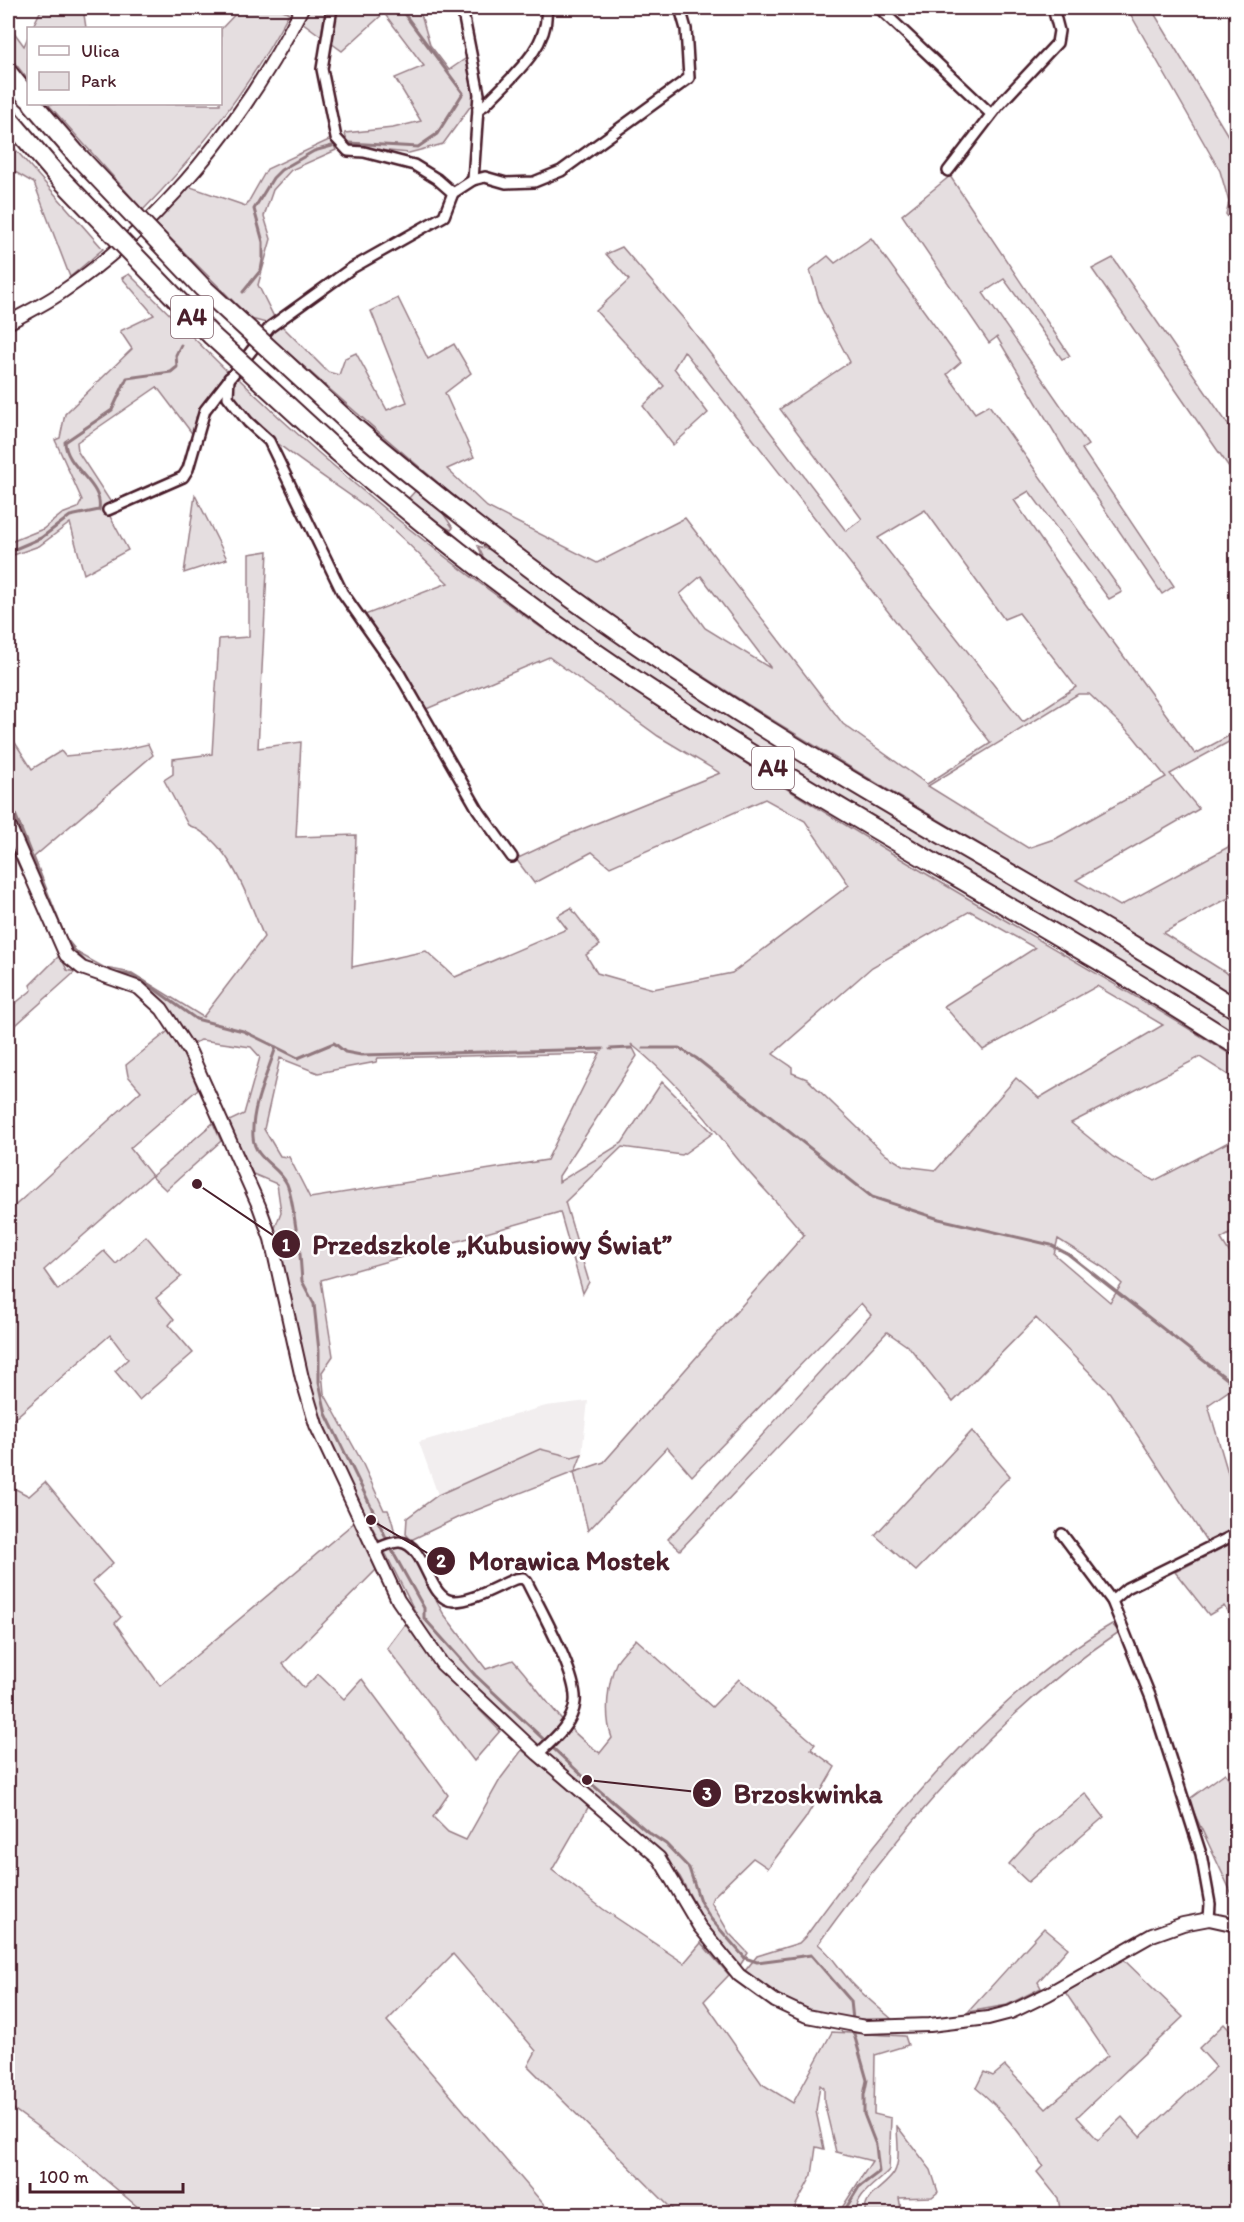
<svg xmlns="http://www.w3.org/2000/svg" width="1244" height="2222" font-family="Itim,sans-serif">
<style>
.built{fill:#f2eeef}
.green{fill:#e5dee0;stroke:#987e86;stroke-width:1.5;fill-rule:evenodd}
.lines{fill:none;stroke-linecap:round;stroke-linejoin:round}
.stream{stroke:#91787e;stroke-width:3}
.minor-casing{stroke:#4a1f2b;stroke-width:14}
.tertiary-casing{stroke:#4a1f2b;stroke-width:16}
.motorway-casing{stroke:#4a1f2b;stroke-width:22}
.minor{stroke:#fff;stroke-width:9}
.tertiary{stroke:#fff;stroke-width:12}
.motorway{stroke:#fff;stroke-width:18}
.motorway-bridge-casing{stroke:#4a1f2b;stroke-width:22;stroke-linecap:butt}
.motorway-bridge{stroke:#fff;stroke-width:18}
.labels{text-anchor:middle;stroke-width:5;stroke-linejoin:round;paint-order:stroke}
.shield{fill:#fff;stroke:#80626b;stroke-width:1.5}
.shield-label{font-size:24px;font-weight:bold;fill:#4a1f2b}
.leader{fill:none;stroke:#4a1f2b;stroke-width:2}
.callout-dot{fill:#4a1f2b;stroke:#fff;stroke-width:2}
.mark-label{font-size:18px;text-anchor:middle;font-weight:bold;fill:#fff}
.callout-label{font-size:27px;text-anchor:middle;font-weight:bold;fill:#4a1f2b;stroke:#fff;stroke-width:5;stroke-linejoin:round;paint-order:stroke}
</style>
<rect width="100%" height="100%" fill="#fff"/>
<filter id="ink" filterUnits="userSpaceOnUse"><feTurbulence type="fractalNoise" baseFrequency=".0167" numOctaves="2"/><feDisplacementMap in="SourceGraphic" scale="12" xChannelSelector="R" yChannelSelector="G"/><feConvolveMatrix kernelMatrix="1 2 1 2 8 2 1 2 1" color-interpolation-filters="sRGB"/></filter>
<g filter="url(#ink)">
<path class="built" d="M588,1401L582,1454L572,1457L540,1449L438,1495L419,1442L546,1406Z"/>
<g class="green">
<path d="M42,8H83L86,28H32Z"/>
<path d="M241,8H279L289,13C249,88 202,150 143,210L48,104H220L221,29Z"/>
<path d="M309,8H326L321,36L302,22Z"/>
<path d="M336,8H419L430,45L449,70L468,57L475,100L443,144L409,153L348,147L345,133L393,128L421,121L395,78L424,66L384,13L342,51L331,43Z"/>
<path d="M1127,8H1151L1236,149V229L1226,214L1229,202L1220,171Z"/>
<path d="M8,24L24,46L28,37V80L8,54Z"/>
<path d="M331,139L336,150L291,170L273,190L264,216L271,239L258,285L275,319L266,323L251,319L154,222L188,186L246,206L267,169Z"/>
<path d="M8,141L103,249L70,277L34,183L8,168Z"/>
<path d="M950,176L1070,356L1062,359L1004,279L983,293L1088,445L1082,449L1174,586L1162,594L1071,460L997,337L989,343L902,215Z"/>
<path d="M871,238L961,362L947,374L975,413L989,405L1122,592L1109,599L1029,491L1014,500L1073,587L1195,754L1236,732V738L1170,774L1199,809L1076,880L1120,906L1230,846L1236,854V894L1163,933L1236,979V997C1026,867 806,750 602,608C483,527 376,430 268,335L280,324L328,372L339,375L345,358L356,353L387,410L407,402L371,311L398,298L428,359L454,344L471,373L445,393L474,457L447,469L487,507L597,563L685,518L843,724L927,784L991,743L684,351L674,368L708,413L673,445L643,406L664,386L596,311L629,280L606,254L622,247L683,318L846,531L862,519L780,409L850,362L821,307L810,270L828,256L835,263ZM925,510L1004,619L1019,613L1076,687L1023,722L878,538ZM701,576L770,667V668L705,628L680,594ZM1078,694H1089L1133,736L1166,777L1057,838L1028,848L928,786Z"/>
<path d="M1113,258L1236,436V477L1092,269Z"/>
<path d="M129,274L228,372L196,417L194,436L157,387L77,442L78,452L112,504L106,509L128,550L84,574L70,523L39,546L8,557V543L43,529L62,514L78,508L82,500L55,440L60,438L65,414L132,349L120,331L154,315L122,278Z"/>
<path d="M237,377C424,561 647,705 870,840C991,914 1116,982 1236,1058V1080L1200,1057L1071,1123L1113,1157L1154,1181L1236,1138V1230L1221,1239L1236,1263V1394L1230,1390L1208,1405L1236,1500V1529L1207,1542L1110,1393L1036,1318L953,1402L910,1348L887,1332L680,1550L668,1539L871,1315L861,1303L692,1476L667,1447L588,1531L574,1472L459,1517L411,1540L406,1534L407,1518L438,1495L540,1449L572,1457L582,1454L575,1472L604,1462L804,1235C781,1204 751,1178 729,1148C702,1112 666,1072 631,1044L637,1056L559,1176V1182L622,1143L662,1082L713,1133L682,1155L622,1147L565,1202L589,1282L583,1293L560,1212L321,1280L333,1356L322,1372L324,1393L361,1460L384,1510H388C394,1523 394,1534 399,1547L410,1552L443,1613L486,1669L513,1660C542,1692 563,1729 600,1753L612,1738C604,1716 607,1683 617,1661C621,1654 630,1646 636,1639L712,1707L739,1679L815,1744L811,1749L835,1767L805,1819L768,1868L753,1858L713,1897L711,1902L729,1933L748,1953L739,1967L714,1939L680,1877L658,1850L544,1753L454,1668L426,1633L334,1452L311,1389L275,1228L281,1212L277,1184L253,1174L225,1123L244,1114L260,1057L251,1047L201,1040L189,1045L164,1007L74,958L78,953L105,968L132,973L203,1017L264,937C248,899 230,840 188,825L164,780L173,774V759L212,754L219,639L249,637V554L268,551L258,748L301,742L296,837L356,835L352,967L426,951L455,977L567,929L557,916L571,908L600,945L586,955L597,973L653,989L732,973L849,885L805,821L765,799L610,867L592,852L534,883L516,859L565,836L720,773L658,736L549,657L424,710L362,616L448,583C424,560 400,534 374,513C332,479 254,438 230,391ZM970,911L1035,948L944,1006L983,1050L1097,986L1163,1025L1039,1098L1016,1078L936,1170L904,1166L886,1155L807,1079L792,1073V1067L773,1054L872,967ZM600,1053L547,1160L310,1198L289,1157L280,1156L264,1129L280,1058L318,1073L376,1062L378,1058ZM1058,1239L1104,1268L1122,1284L1110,1302L1054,1254Z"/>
<path d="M416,490L441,510L453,528L451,530L441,525L408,499Z"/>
<path d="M195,495L227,559L184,573Z"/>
<path d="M478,546L498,552L1236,1018V1037L739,738L609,654L488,567Z"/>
<path d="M8,720L10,735L32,769L61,751L65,756L118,751L148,744L153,755L34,857L66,938L74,948L69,952L8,811Z"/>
<path d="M60,955L67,970L75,972L8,1032V1009L32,990L30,985Z"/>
<path d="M172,1028L198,1089L130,1148L152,1176L213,1123L221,1141L166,1190L151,1176L44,1270L58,1290L104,1251L116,1264L146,1236L181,1277L156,1298L174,1319L169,1325L193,1353L139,1400L115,1371L128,1359L110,1335L8,1424V1212L141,1091L128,1076L126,1065Z"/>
<path d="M972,1431L1010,1476L916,1571L875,1535Z"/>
<path d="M45,1482L113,1563L92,1582L121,1617L115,1623L160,1686L356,1521L376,1570L283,1664L304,1688L318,1674L344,1699L362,1679L448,1795L433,1817L448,1832L466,1840L501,1778L522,1750L589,1806L552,1870L603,1909L684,1963L701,1943L729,1975L704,2001L762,2084L793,2103L832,2032L905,2036L908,2045L875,2055L874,2114L891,2118L889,2170C878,2183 853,2195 857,2214H838L872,2161L836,2152L824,2102V2088L820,2085L816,2111L824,2149L816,2147L812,2175L791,2214H677L528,2066L536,2051L453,1954L387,2021L552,2214H146L75,2154L8,2105V1485L29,1496Z"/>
<path d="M1236,1541V1627L1224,1606L1209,1615L1175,1572Z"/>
<path d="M405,1624L443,1673L500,1731L474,1761L387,1648Z"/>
<path d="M1112,1624L1119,1632C998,1712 902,1828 818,1944C833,1956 838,1968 851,1982C864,1996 879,2008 893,2020C824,2019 801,2015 745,1971L757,1956L799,1943L806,1936C885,1826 994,1692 1112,1624Z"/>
<path d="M1225,1773L1236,1789V1890L1232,1894L1188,1800Z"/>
<path d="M1085,1793L1104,1817L1028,1882L1009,1864L1035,1835Z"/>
<path d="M1044,1928L1068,1948L1038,1982L1041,1988L1007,2005L968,2012Z"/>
<path d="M1123,1959L1183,2017L1077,2117L1098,2140L1122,2117L1140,2137L1216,2067L1199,2048L1224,2024L1236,2037V2054L1230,2060L1236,2068V2214H1061L1058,2198L1037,2172L1043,2166C1023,2138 1003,2109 976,2088L984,2072L993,2076L1005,2066L1046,2109L1108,2055L1065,1992Z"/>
<path d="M897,2126L931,2170L938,2192L932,2197L899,2198L902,2214H865C863,2194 884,2189 894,2173C901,2161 897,2140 897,2126Z"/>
</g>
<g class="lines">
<g class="stream">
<path d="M348,143L418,147L437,134L463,93L400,8"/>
<path d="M243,292L261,270L263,259V242L254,209L273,178L281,170L314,151L332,146"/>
<path d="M8,552L41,538L70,516L99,510C104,484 66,468 65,442L112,410L127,378L171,372L177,367L176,355L181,345"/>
<path d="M8,777L10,781L8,788"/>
<path d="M8,796L54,913"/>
<path d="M66,941L87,964"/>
<path d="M114,973L131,975L142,980L196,1019L243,1031L276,1047C267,1075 251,1107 253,1137C254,1159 279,1166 287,1184C293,1199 294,1219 297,1234"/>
<path d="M276,1047L298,1058L334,1043L345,1052L361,1055L603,1049"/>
<path d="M643,1048H679L696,1058L872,1197L939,1219L1051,1245L1068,1254L1236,1386"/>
<path d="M610,1049L631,1048"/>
<path d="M299,1241L302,1281L314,1304L319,1351V1382L326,1414L395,1556L424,1608V1618L475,1675L587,1780L648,1832L666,1844L689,1868L700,1901L711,1919L745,1958L757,1962L811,1955L851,2001L853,2020"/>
<path d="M849,2214L846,2208L859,2187L879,2172L876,2145L864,2114V2095L867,2080L852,2027"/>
</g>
<defs>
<g id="minor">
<path d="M332,8L322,69L336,138L348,151L364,152L414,165L437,179L453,193L473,180L485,177L506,183L534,182L561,171L689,78L686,29L680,8"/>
<path d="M462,8L479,94L473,180"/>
<path d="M879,8L991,114"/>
<path d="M478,109L485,105C509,79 551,47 546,8"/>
<path d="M948,171L998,106L1057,43L1059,31L1053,8"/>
<path d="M229,378L228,397L248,422L269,441L342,592L399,673L478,810L512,857"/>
<path d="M108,510L183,477L188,469L205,410L270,327L352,268L444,216L453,193"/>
<path d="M1062,1534L1112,1601"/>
<path d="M374,1550C381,1547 393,1541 400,1542C427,1545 428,1601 454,1601C474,1601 497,1586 515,1579L523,1578L527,1582C540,1609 578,1675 575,1702C573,1724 553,1740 538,1754"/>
<path d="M1209,1919L1210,1904L1201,1854L1151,1698L1112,1601L1127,1588L1236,1534"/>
</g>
<g id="tertiary">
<path d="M8,323C25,313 43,305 59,294C162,225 247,117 302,8"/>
<path d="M8,823L66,955L82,968L139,988L162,1009L190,1052L259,1206L271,1239L302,1378L316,1425L398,1600L442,1664L538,1754L659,1858L699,1926L739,1975L775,2001L807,2016L865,2027L930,2025L988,2018L1011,2012L1048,1994L1152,1935L1183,1924L1209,1919L1236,1925"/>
</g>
<g id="motorway">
<path d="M8,73L28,98"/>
<path d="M33,104L76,154"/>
<path d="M8,118L55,173"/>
<path d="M355,428C487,540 624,641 771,732C924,828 1084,912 1236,1009"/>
<path d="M338,452C447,546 562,634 684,712C865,828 1055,929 1236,1045"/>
</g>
</defs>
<use href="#minor" class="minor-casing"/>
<use href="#tertiary" class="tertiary-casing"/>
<use href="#motorway" class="motorway-casing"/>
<use href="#minor" class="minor"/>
<use href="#tertiary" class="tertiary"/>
<use href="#motorway" class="motorway"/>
<defs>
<g id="motorway-bridge">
<path d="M76,154L203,288L355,428"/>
<path d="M55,173L212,336L338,452"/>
</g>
</defs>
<use href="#motorway-bridge" class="motorway-bridge-casing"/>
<use href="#motorway-bridge" class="motorway-bridge"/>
</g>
</g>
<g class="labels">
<g class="shield">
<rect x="171" y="296" width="42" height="42" rx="4.5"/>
<rect x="752" y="747" width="42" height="42" rx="4.5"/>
</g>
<g class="shield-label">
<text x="192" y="325">A4</text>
<text x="773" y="776">A4</text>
</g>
</g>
<path class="leader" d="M197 1184L286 1244M371 1520L441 1561M587 1780L707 1793"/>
<g class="callout-dot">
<circle cx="197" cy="1184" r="6"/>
<circle cx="371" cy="1520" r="6"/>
<circle cx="587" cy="1780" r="6"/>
<circle cx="286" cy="1244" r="15"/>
<circle cx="441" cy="1561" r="15"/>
<circle cx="707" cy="1793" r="15"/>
</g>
<g class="mark-label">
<text x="286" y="1251">1</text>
<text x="441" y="1567">2</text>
<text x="707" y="1800">3</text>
</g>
<g class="callout-label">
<text x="492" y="1254">Przedszkole „Kubusiowy Świat”</text>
<text x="569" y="1570">Morawica Mostek</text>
<text x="808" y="1803">Brzoskwinka</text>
</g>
<rect width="1244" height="2222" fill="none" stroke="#fff" stroke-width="30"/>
<rect x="15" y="15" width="1214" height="2192" fill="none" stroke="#4a1f2b" stroke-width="2" filter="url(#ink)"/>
<rect x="27" y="27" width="195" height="78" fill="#ffffff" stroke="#b7a5aa" stroke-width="1.5"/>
<rect x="39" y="46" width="30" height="9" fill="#ffffff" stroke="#b7a5aa" stroke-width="1.5"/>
<text x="81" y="57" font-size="18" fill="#4a1f2b">Ulica</text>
<rect x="39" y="72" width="30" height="18" fill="#e5dee0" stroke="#b7a5aa" stroke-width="1.5"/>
<text x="81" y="87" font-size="18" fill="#4a1f2b">Park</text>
<path d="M30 2183v9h153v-9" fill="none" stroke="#4a1f2b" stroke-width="3"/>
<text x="39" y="2183" font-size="18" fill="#4a1f2b" stroke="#ffffff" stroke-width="4.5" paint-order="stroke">100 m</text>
</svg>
